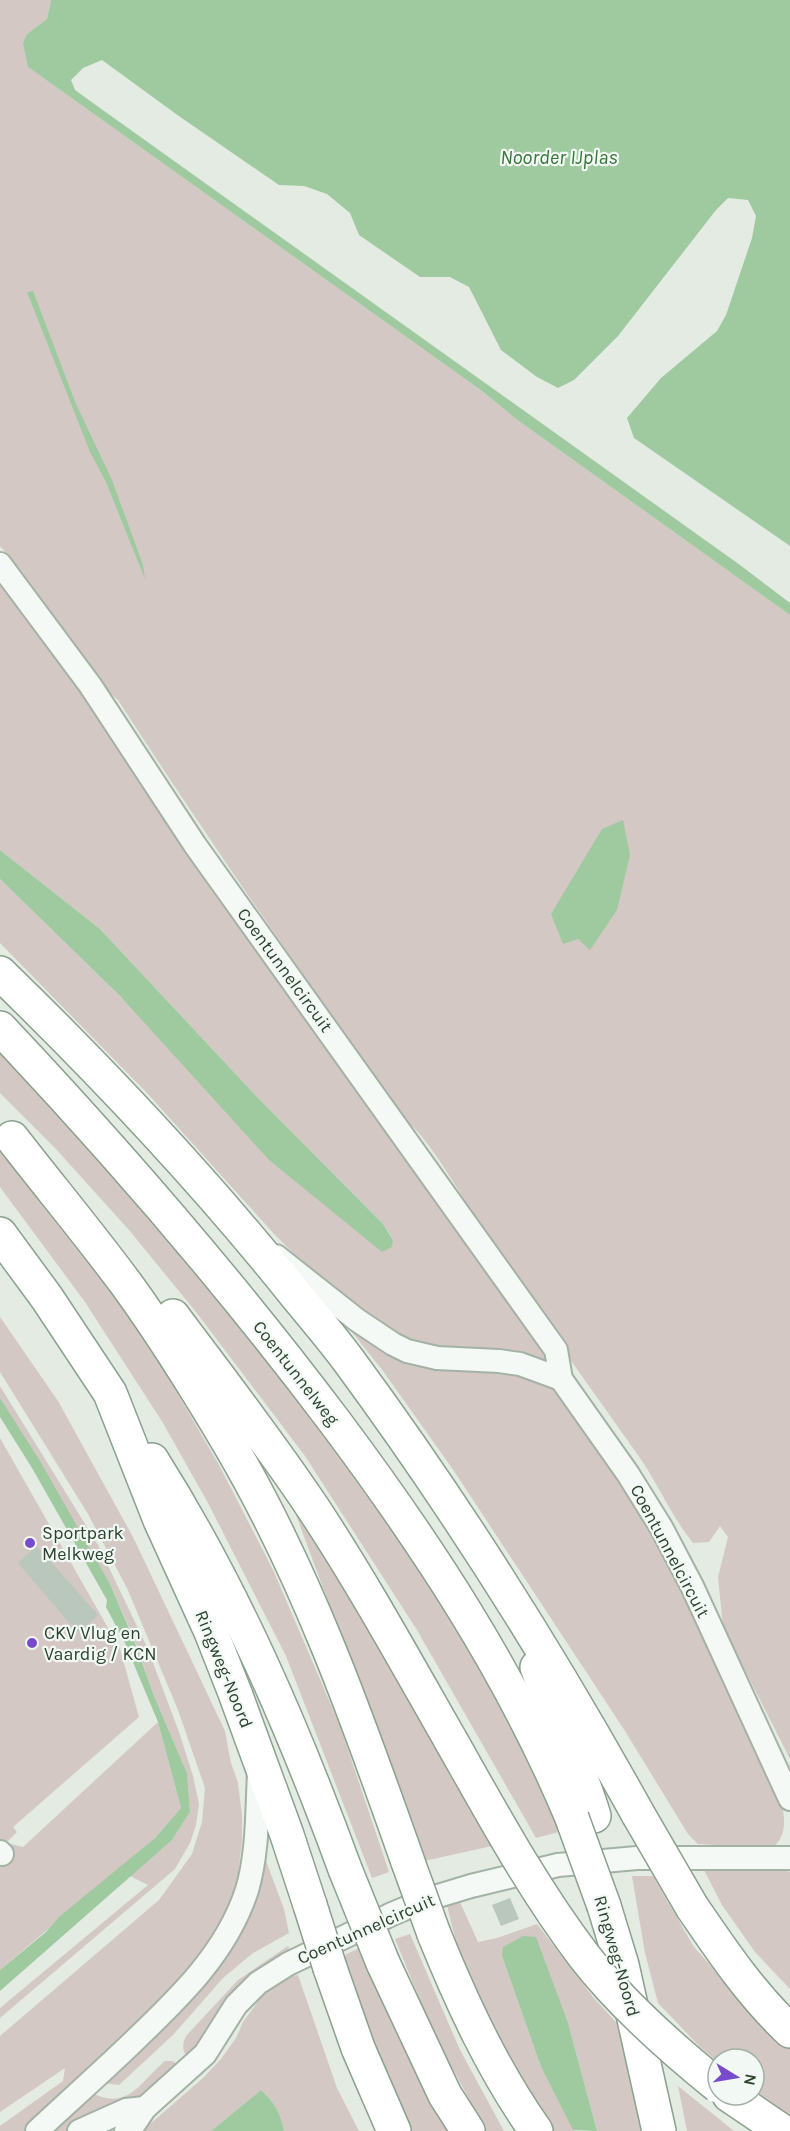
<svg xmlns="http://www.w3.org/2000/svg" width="790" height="2131" font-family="Karla,sans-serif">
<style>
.green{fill:#d4c8c4}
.water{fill:#9fca9f}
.building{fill:#bac7bc}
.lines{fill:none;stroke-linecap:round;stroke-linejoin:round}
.minor-casing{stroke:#a4b2a5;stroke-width:26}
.highway-casing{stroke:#8aa18d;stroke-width:36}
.minor{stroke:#f5f9f6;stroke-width:22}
.highway{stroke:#fff;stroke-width:33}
.highway-bridge-casing{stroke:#8aa18d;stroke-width:36;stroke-linecap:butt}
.highway-bridge{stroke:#fff;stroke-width:33}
.poi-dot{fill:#784bcc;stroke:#f2f8f3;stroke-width:2}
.labels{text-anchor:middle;stroke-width:4.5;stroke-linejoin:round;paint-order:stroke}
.street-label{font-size:18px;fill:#2b422e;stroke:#f2f8f3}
.poi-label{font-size:18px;fill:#2b422e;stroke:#f2f8f3;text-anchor:start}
.water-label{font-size:20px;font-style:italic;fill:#357639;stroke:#f2f8f3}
</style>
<rect width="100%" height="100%" fill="#e3ebe3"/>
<g class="green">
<path d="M0,0H51L47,19L27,34L28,67L482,391L516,419L790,615V1759L723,1627L718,1577L728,1537L720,1526L709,1542L693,1543C672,1517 659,1486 640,1458C588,1384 535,1312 486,1236C472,1213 426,1131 405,1121C308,982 210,843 118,700L106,690L22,572L0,546Z"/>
<path d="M0,582L57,656L552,1356L543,1362L435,1347L397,1336L318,1278L275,1235L147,1093L0,943V879L121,997L393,1239L383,1224L258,1098L100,929L0,850Z"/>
<path d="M0,1047L231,1308L343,1454L505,1701L545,1793L559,1832L536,1838L417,1630L305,1456L196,1312L129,1230L55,1148L0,1093Z"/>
<path d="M0,1152L50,1208L135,1320L219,1465L274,1572L340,1726L389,1872L372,1878L286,1656L208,1503L163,1423L85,1302L0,1187Z"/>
<path d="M0,1317L58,1401L133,1537L225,1731L231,1763L238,1783L242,1815V1840L238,1875L229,1912L195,1965L31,2131H0V2126L63,2081L65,2068L0,2112V2036L159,1900L192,1854L202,1822L205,1788L178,1710L127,1588L88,1514L0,1372Z"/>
<path d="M340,1317L401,1357L519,1373L546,1382L579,1420L640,1513L673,1569L777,1789C785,1811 790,1836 771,1848L698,1844L688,1834L625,1731L454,1471L383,1371Z"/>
<path d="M0,1386L98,1545L147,1647L179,1732L193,1776L199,1804L196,1825L190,1843L175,1869L0,2018V2008L148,1885L130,1876L172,1840L190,1812L187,1773L154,1696L134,1638L110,1584L0,1398Z"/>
<path d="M0,1438L120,1649L139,1717L13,1827L17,1832L6,1843L23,1847L158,1722L181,1808L155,1838L0,1970Z"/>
<path d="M296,1515L310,1516L492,1846L424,1861Z"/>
<path d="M263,1853L284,1909L289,1933L253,1953L223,1978L173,2035L119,2085L104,2083L166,2023Z"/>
<path d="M702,1866L780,1869L790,1872V1989L755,1952L722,1905Z"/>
<path d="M632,1876H653L694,1947L755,2015L790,2046V2118L754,2091V2059H718V2062L701,2048L658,2003L645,1953Z"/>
<path d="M460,1902L478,1942L497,1938L537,1924L593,1997L623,2030L642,2131H597L568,2023L502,1956L541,2067L574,2131H552L485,2023L458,1951L447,1905Z"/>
<path d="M410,1934L460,2050L504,2131H486L432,2030L395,1939Z"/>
<path d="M365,1945L452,2131H410L397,2107L343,1956Z"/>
<path d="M288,1946L291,1953L209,2033L188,2059C182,2050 182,2045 186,2036L238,1980Z"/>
<path d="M298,1975L337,2088L359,2131H284C281,2113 274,2102 261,2090L211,2131H142L203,2078L221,2059L236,2038L243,2022L262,1996L288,1977Z"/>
<path d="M165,2061H173L178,2066L140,2099L83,2121L67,2131H49L92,2093C129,2111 140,2082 165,2061Z"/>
<path d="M678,2086L734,2131H687Z"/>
</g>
<g class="water">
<path d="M51,0H790V546L634,438L627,418L661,378L717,331L726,315L752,238L756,216L748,200L728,198L716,210L618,336L574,380L558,388L537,377L501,350L469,287L450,277H420L359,235L350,213L327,194L304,186L279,185L176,114L102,60L83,68L71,80L75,90L93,103L740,565L790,603V615L516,419L482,391L28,67L23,43L27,34L47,19Z"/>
<path d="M33,291L76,404L112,480L143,565L145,579L106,482L90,452L27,292Z"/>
<path d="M623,820L630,855L617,910L590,950L578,939L563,944L551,914L602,829Z"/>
<path d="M0,850L100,929L258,1098L383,1224L393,1240L392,1247L382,1252L269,1160L121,997L0,879Z"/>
<path d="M0,1398L40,1461L110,1584L134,1640L154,1696L187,1773L190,1812L172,1840L0,1991V1970L46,1932L59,1917L155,1838L181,1808L158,1722L125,1643L106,1607L107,1600L32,1468L0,1417Z"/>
<path d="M523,1936L536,1937L568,2023L597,2131L573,2130L541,2067L502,1956L503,1947Z"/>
<path d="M261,2090C274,2102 281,2113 284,2131H211Z"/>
</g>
<g class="building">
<path d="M37,1546L98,1615L78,1633L18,1563Z"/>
<path d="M510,1898L519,1919L501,1926L492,1905Z"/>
</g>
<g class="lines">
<defs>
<g id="minor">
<path d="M0,564L90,685L195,845L556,1350L561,1379L628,1474L661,1527L692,1586L790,1799"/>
<path d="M276,1256L357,1320L393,1344L407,1351L437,1358L499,1361L520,1364L561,1379"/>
<path d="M0,1852L2,1854"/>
<path d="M37,2131C69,2101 102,2072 134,2041C180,1997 227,1952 247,1890C258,1853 257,1810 259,1772"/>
<path d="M79,2131L126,2110L145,2108"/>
<path d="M126,2131L135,2123L145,2108L205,2054L236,2005L258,1983L288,1964L392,1914L428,1899L471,1886L558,1865L637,1858H790"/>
</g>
<g id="highway">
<path d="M0,973C105,1075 204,1180 295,1294C313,1316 332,1338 349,1361C455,1505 551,1657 638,1814"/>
<path d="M0,1028C118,1153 231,1284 335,1422C427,1545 512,1674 572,1818"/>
<path d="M12,1138C50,1187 90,1235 127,1285C164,1336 198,1391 230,1445C307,1576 358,1720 408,1862"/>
<path d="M0,1234L47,1298L110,1393L160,1520L211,1632L235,1693L287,1835L310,1905"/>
<path d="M173,1316C220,1379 269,1442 313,1508C362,1582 406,1662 450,1739"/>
<path d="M152,1460C233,1588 293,1727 345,1869"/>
<path d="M537,1667C555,1718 579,1765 594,1816"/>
<path d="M604,1906L622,1965L659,2131"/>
<path d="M692,1907C722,1951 751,1994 790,2031"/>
<path d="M434,1934C462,2003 493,2070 536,2131"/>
<path d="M383,1963L445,2095L468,2131"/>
<path d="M330,1968L358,2048L394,2131"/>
<path d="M729,2095L782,2131"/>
</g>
</defs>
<use href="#minor" class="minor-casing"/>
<use href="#highway" class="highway-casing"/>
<use href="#minor" class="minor"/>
<use href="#highway" class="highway"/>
<defs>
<g id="highway-bridge">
<path d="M450,1739C492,1813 533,1889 584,1956C621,2004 671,2048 718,2086"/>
<path d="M638,1814L692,1907"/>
<path d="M572,1818L604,1906"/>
<path d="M408,1862L434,1934"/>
<path d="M345,1869L383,1963"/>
<path d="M310,1905L330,1968"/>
</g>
</defs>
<use href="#highway-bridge" class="highway-bridge-casing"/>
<use href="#highway-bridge" class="highway-bridge"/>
</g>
<g class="poi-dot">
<circle cx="30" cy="1543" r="6"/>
<circle cx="32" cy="1643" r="6"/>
</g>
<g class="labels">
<g class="street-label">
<text transform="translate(285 970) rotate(54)" y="6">Coentunnelcircuit</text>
<text transform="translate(296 1373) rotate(52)" y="6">Coentunnelweg</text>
<text transform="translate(670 1551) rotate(62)" y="6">Coentunnelcircuit</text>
<text transform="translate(224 1669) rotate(68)" y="6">Ringweg-Noord</text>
<text transform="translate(366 1929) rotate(-24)" y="6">Coentunnelcircuit</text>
<text transform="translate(617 1956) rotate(74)" y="6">Ringweg-Noord</text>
</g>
<g class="poi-label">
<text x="42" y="1539">Sportpark<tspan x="42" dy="21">Melkweg</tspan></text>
<text x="44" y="1639">CKV Vlug en<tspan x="44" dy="21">Vaardig / KCN</tspan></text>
</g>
<g class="water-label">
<text x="559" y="164">Noorder IJplas</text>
</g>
</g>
<g transform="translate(736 2077) rotate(101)"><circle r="28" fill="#f2f8f3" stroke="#a2afa4" stroke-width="1.5"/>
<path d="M0-4.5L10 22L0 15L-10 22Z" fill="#784bcc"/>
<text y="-9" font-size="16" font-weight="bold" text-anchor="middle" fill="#2b422e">N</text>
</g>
</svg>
